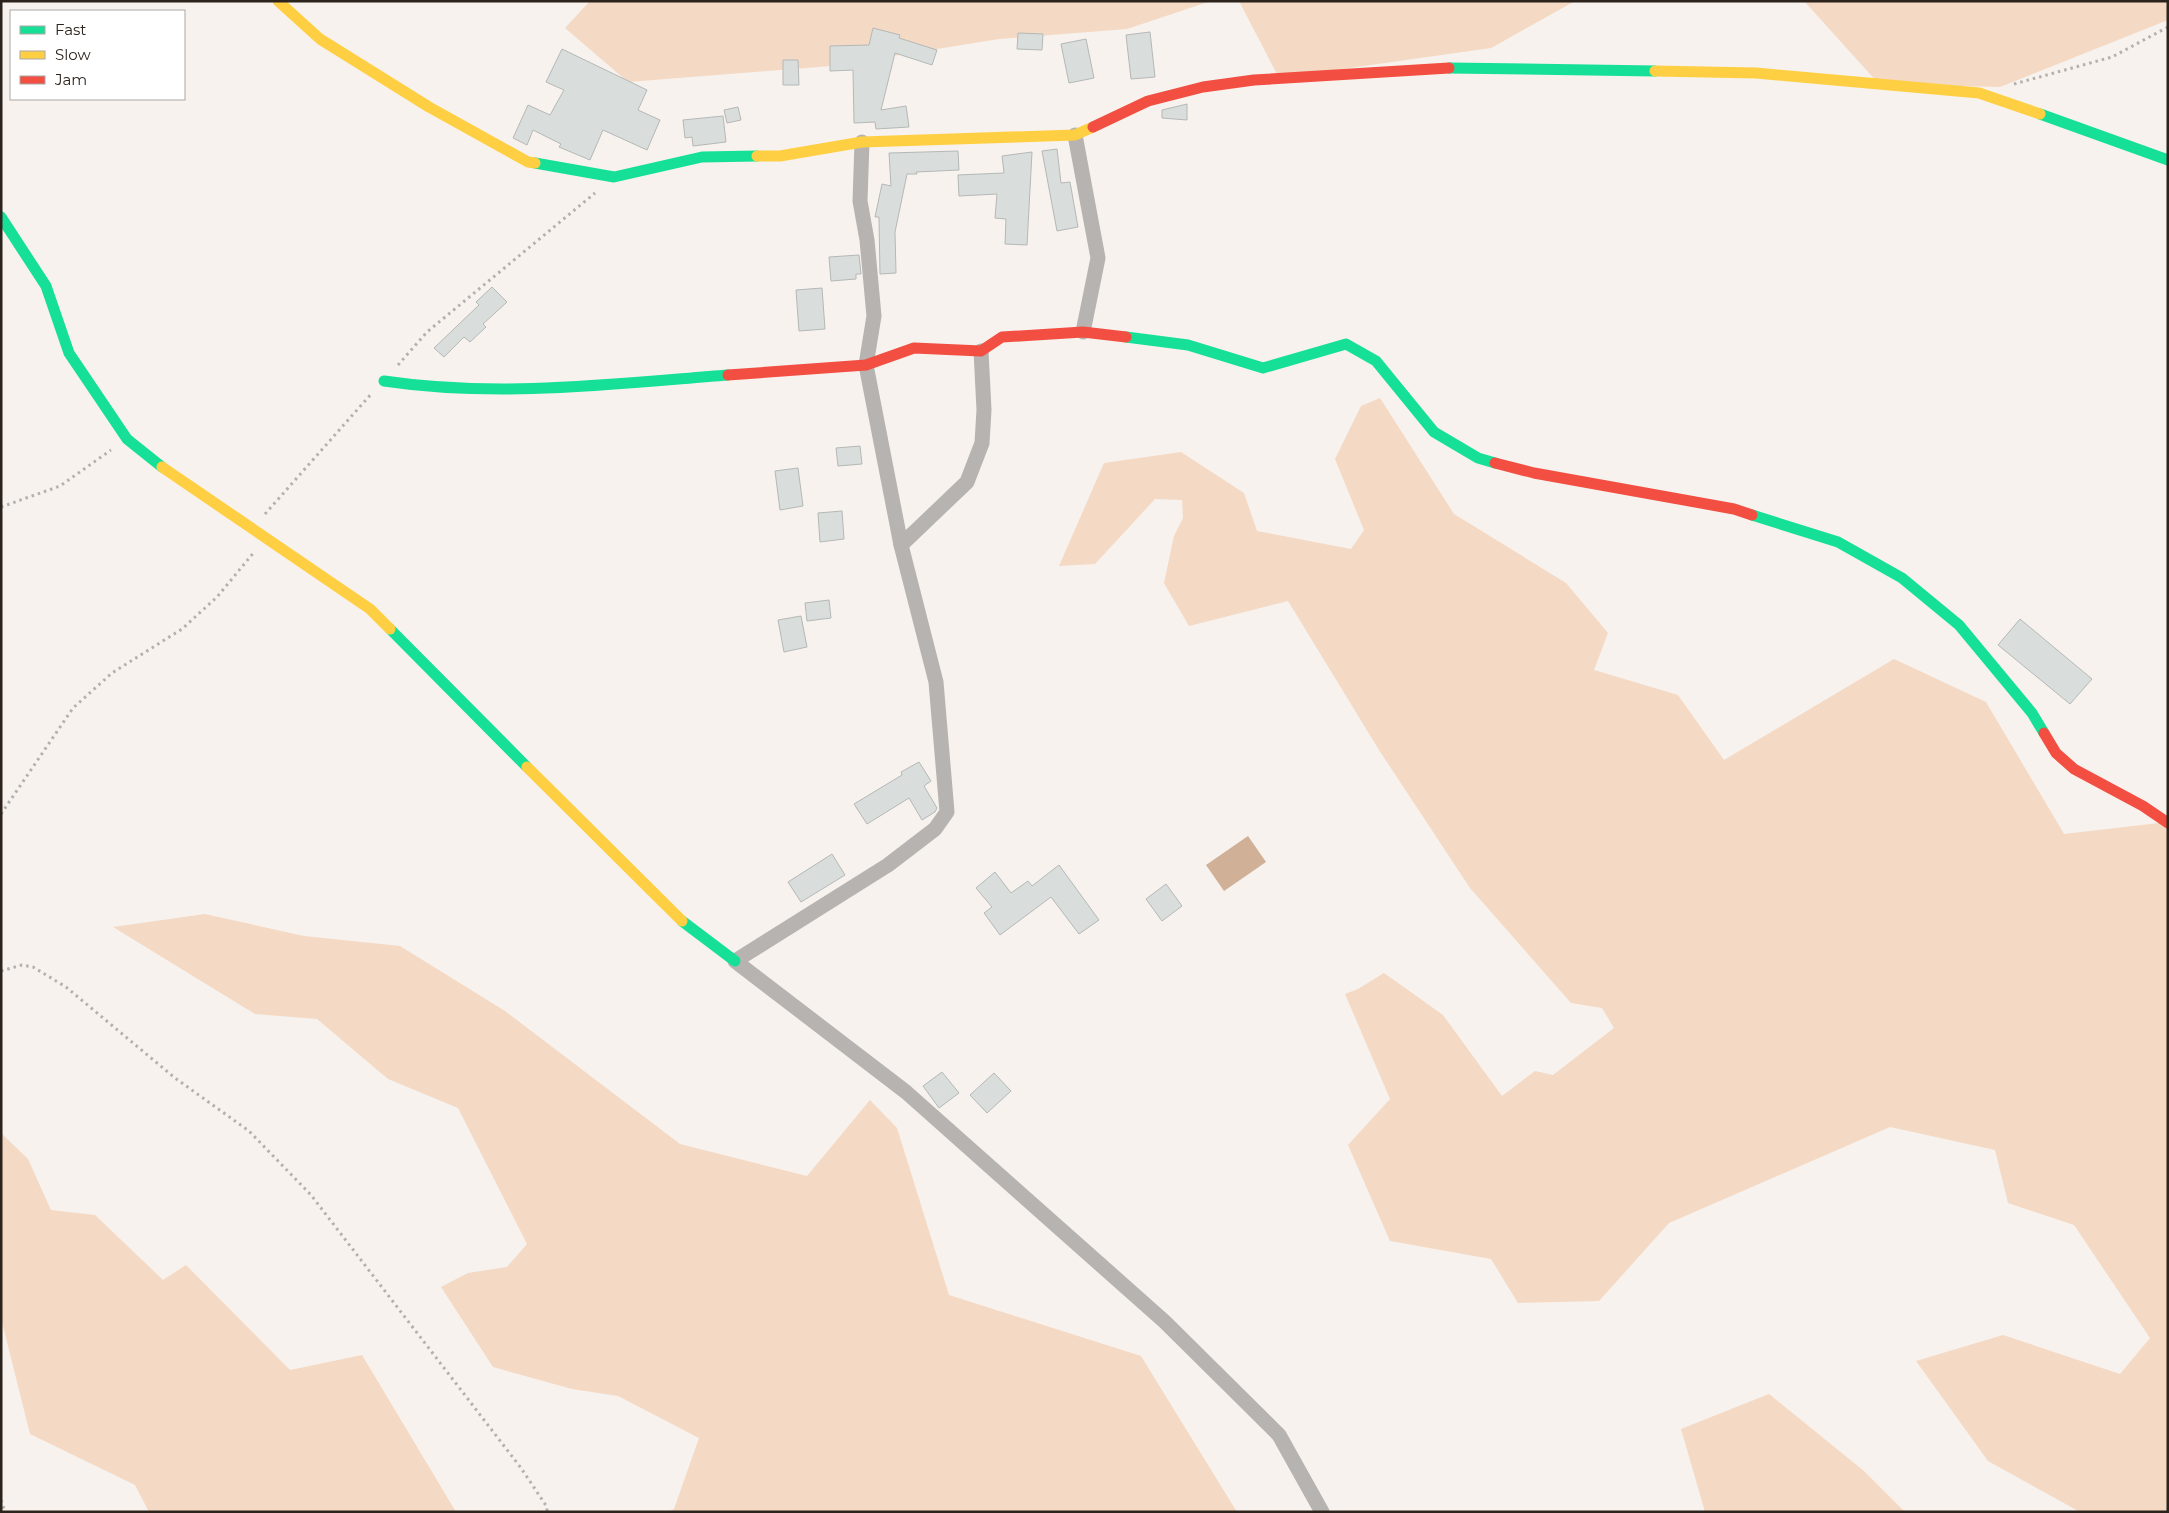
<svg xmlns="http://www.w3.org/2000/svg" width="2169" height="1513" font-family="Montserrat,sans-serif">
<style>
.green{fill:#f4d9c4}
.water{fill:#d0b096}
.building{fill:#d9dedd;stroke:#b4b8b7}
.lines{fill:none;stroke-linecap:round;stroke-linejoin:round}
.path{stroke:#b3b0ad;stroke-width:3;stroke-dasharray:2.5 4;stroke-linecap:butt}
.street{stroke:#b6b3b0;stroke-width:15}
.fast{stroke:#16e098;stroke-width:11}
.slow{stroke:#ffcf43;stroke-width:11}
.jam{stroke:#f24e42;stroke-width:11}
</style>
<rect width="100%" height="100%" fill="#f7f2ed"/>
<g class="green">
<path d="M590,1H1211L1127,29L999,39L831,66L628,82L565,28Z"/>
<path d="M1239,1H1575L1491,48L1279,78Z"/>
<path d="M1804,1H2168V20L2000,87L1879,84Z"/>
<path d="M1380,398L1454,514L1566,583L1608,633L1594,670L1678,695L1724,760L1894,659L1986,702L2064,834L2168,822V1512H2080L1988,1461L1916,1361L2003,1335L2120,1374L2150,1338L2074,1225L2008,1203L1995,1150L1890,1127L1669,1223L1599,1301L1518,1303L1491,1259L1390,1241L1348,1145L1390,1099L1345,994L1358,989L1384,973L1443,1015L1502,1096L1535,1071L1553,1075L1614,1028L1602,1008L1571,1003L1470,888L1379,750L1288,601L1189,626L1164,583L1174,536L1183,518L1182,500L1155,499L1095,564L1059,566L1104,463L1181,452L1244,493L1257,531L1351,549L1364,530L1335,459L1361,406Z"/>
<path d="M205,914L304,936L400,946L505,1011L680,1144L807,1176L870,1100L897,1128L949,1295L1141,1356L1237,1512H667L674,1509L699,1438L618,1396L572,1389L493,1367L441,1287L468,1273L507,1267L527,1244L458,1108L388,1079L317,1019L255,1014L113,927Z"/>
<path d="M1,1133L28,1159L51,1210L95,1215L163,1280L186,1265L290,1370L362,1355L456,1512H149L135,1485L30,1434L1,1318Z"/>
<path d="M1769,1394L1864,1471L1905,1512H1705L1681,1429Z"/>
</g>
<path class="water" d="M1248,836L1266,862L1224,891L1206,865Z"/>
<g class="building">
<path d="M873,28L900,35L899,38L937,50L932,65L895,53L881,110L906,106L909,127L876,129L875,122L854,123L853,70L830,71V46L869,45Z"/>
<path d="M1150,32L1155,77L1131,79L1126,35Z"/>
<path d="M1018,33L1043,34L1042,50L1017,49Z"/>
<path d="M1086,39L1094,78L1069,83L1061,44Z"/>
<path d="M562,49L647,90L638,110L660,120L647,150L603,130L590,160L559,147L561,144L533,130L527,145L513,138L528,105L550,115L564,90L546,82Z"/>
<path d="M783,60H798L799,85H783Z"/>
<path d="M1187,104V120L1162,118V110Z"/>
<path d="M738,107L741,120L727,123L724,110Z"/>
<path d="M723,116L726,142L693,146L692,137L685,138L683,120Z"/>
<path d="M1057,149L1061,183L1070,182L1078,227L1057,231L1042,151Z"/>
<path d="M958,151L959,170L916,172L917,174H907L895,232L896,273L880,274L879,217H875L882,184L891,186L889,153Z"/>
<path d="M1032,152L1027,245L1005,244L1006,219L995,218L997,194L959,196L958,175L1004,173L1002,156Z"/>
<path d="M859,255L861,274H856V279L831,281L829,257Z"/>
<path d="M492,287L507,302L483,324L486,327L470,342L464,337L444,357L434,348L479,305L476,302Z"/>
<path d="M822,288L825,329L799,331L796,290Z"/>
<path d="M860,446L862,464L838,466L836,448Z"/>
<path d="M798,468L803,506L780,510L775,471Z"/>
<path d="M842,511L844,539L820,542L818,513Z"/>
<path d="M829,600L831,618L807,621L805,603Z"/>
<path d="M801,616L807,647L784,652L778,620Z"/>
<path d="M2020,619L2092,679L2070,704L1998,645Z"/>
<path d="M919,762L931,781L924,786L937,808L935,812L922,820L909,798L867,824L854,804L902,775L901,772Z"/>
<path d="M832,854L845,875L801,902L788,882Z"/>
<path d="M1059,865L1099,920L1079,934L1051,897L1000,935L984,913L992,907L976,888L995,872L1011,893L1028,881L1032,886Z"/>
<path d="M1166,884L1182,906L1162,921L1146,899Z"/>
<path d="M942,1072L959,1093L939,1108L923,1086Z"/>
<path d="M994,1073L1011,1091L987,1113L970,1095Z"/>
</g>
<g class="lines">
<g class="path">
<path d="M2014,84L2112,57L2168,27"/>
<path d="M398,365L427,332L595,193"/>
<path d="M1,507L60,486L111,450"/>
<path d="M265,514L372,393"/>
<path d="M1,814L73,708L112,673L182,629L217,597L255,551"/>
<path d="M1,971L22,965L33,967L66,987L175,1078L249,1131L311,1195L521,1468L547,1507V1512"/>
<path d="M1,1500L5,1512"/>
</g>
<g class="street">
<path d="M1075,135L1098,258L1083,332"/>
<path d="M862,142L860,201L867,240L874,316L866,365L901,545L936,682L947,812L935,829L888,865L735,961L906,1092L1165,1322L1279,1435L1322,1512"/>
<path d="M901,545L967,482L982,443L984,410L981,351"/>
</g>
<g class="fast">
<path d="M1449,68L1655,71"/>
<path d="M2040,114L2168,160"/>
<path d="M535,163L614,177L702,157L757,156"/>
<path d="M1,217L46,286L69,353L127,439L162,467"/>
<path d="M1126,337L1188,345L1263,368L1346,344L1376,361L1434,432L1478,458L1495,463"/>
<path d="M384,381C498,398 614,384 728,375"/>
<path d="M1752,515L1838,542L1902,578L1959,625L2032,713L2044,733"/>
<path d="M390,629L527,767"/>
<path d="M682,921L735,961"/>
</g>
<g class="slow">
<path d="M278,1L320,39L429,107L528,162L535,163"/>
<path d="M1655,71L1756,73L1979,93L2040,114"/>
<path d="M757,156H780L862,142L1075,135L1093,127"/>
<path d="M162,467L370,609L390,629"/>
<path d="M527,767L682,921"/>
</g>
<g class="jam">
<path d="M1093,127L1148,101L1203,87L1254,80L1449,68"/>
<path d="M728,375L866,365L914,348L981,351L1002,337L1083,332L1126,337"/>
<path d="M1495,463L1534,473L1734,509L1752,515"/>
<path d="M2044,733L2056,753L2074,769L2143,806L2168,823"/>
</g>
</g>
<rect width="2169" height="1513" fill="none" stroke="#2c231c" stroke-width="5"/>
<rect x="10" y="10" width="175" height="90" fill="#ffffff" stroke="#aba7a4"/>
<rect x="20" y="26" width="25" height="8" fill="#16e098" stroke="#aba7a4"/>
<text x="55" y="35" font-size="15" fill="#2c231c">Fast</text>
<rect x="20" y="51" width="25" height="8" fill="#ffcf43" stroke="#aba7a4"/>
<text x="55" y="60" font-size="15" fill="#2c231c">Slow</text>
<rect x="20" y="76" width="25" height="8" fill="#f24e42" stroke="#aba7a4"/>
<text x="55" y="85" font-size="15" fill="#2c231c">Jam</text>
</svg>
